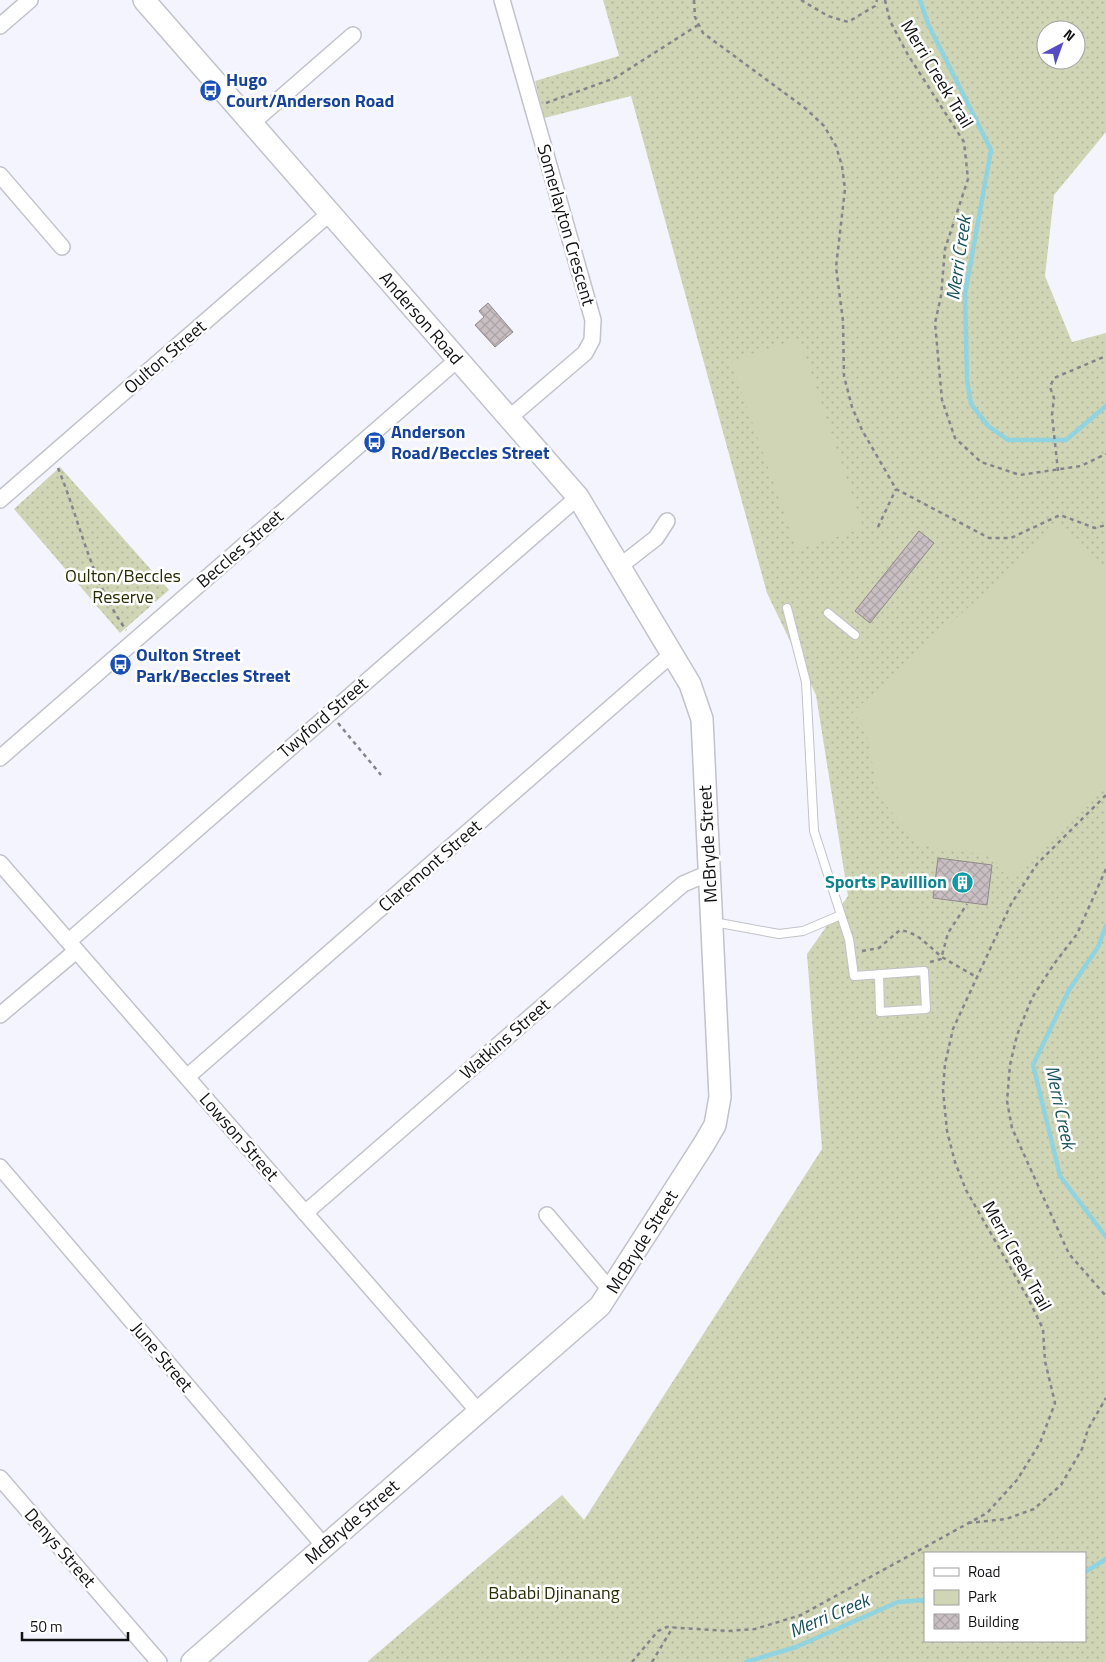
<svg xmlns="http://www.w3.org/2000/svg" width="1106" height="1662" font-family="'Titillium Web',sans-serif">
<style>
.green{fill:url(#green-dots);fill-rule:evenodd}
.pitch{fill:#d0d5b5}
.lines{fill:none;stroke-linecap:round;stroke-linejoin:round}
.stream{stroke:#90d4e1;stroke-width:4.5}
.building{fill:url(#building-cross-hatch);stroke:#91888a}
.lane-casing{stroke:#c1c2ca;stroke-width:10}
.street-casing{stroke:#c1c2ca;stroke-width:18}
.secondary-casing{stroke:#c1c2ca;stroke-width:24}
.path{stroke:#84858b;stroke-width:2.5;stroke-dasharray:4 4;stroke-linecap:butt}
.lane{stroke:#fff;stroke-width:8}
.street{stroke:#fff;stroke-width:15}
.secondary{stroke:#fff;stroke-width:21}
.labels{text-anchor:middle;stroke-width:5;stroke-linejoin:round;paint-order:stroke}
.street-label{font-size:18px;fill:#121215;stroke:#fff}
.transit-label{font-size:18px;font-weight:bold;fill:#164399;stroke:#fff;text-anchor:start}
.park-label{font-size:18px;fill:#292d04;stroke:#fff}
.culture-label{font-size:18px;font-weight:bold;fill:#0d838f;stroke:#fff;text-anchor:end}
.water-label{font-size:19px;font-style:italic;fill:#17515b;stroke:#fff}
</style>
<defs>
<pattern id="green-dots" width="8" height="8" patternUnits="userSpaceOnUse" patternTransform="scale(1.25)"><rect width="8" height="8" fill="#d0d5b5"/><path d="M2 2h.1M6 6h.1" fill="none" stroke="#b2b69b" stroke-width="1.8" stroke-linecap="round"/></pattern>
<pattern id="building-cross-hatch" width="8" height="8" patternUnits="userSpaceOnUse" patternTransform="scale(1.25)"><rect width="8" height="8" fill="#c9bfc2"/><path d="M0 0l8 8M0 8l8-8" fill="none" stroke="#aca3a6"/></pattern>
</defs>
<rect width="100%" height="100%" fill="#f3f4fd"/>
<g class="green">
<path d="M603,0H1106V132L1054,195L1045,276L1072,342L1106,333V1662H367L562,1495L584,1520L822,1149L807,954L848,896L816,695L767,593L631,96L544,118L535,81L619,56ZM1046,30H1076V60H1046ZM925,1553H1085V1641H925Z"/>
<path d="M60,467L169,590L120,633L14,509Z"/>
</g>
<g class="pitch">
<path d="M799,339L863,528L797,550L731,362Z"/>
<path d="M1060,524L1106,574V783L1009,878L985,854L942,850L917,842L879,797L865,726L852,713Z"/>
</g>
<g class="lines">
<g class="stream">
<path d="M920,0L928,24L991,150L965,294L967,380L971,404L988,426L1008,440H1066L1106,406"/>
<path d="M1106,926L1098,947L1069,990L1033,1065L1060,1176L1106,1237"/>
<path d="M1085,1572L1106,1559"/>
<path d="M746,1662L796,1647L898,1602L925,1600"/>
</g>
</g>
<g class="building">
<path d="M488,303L513,332L495,347L475,325L484,317L479,311Z"/>
<path d="M919,531L934,543L870,623L855,611Z"/>
<path d="M938,858L992,865L987,905L933,898Z"/>
</g>
<g class="lines">
<defs>
<g id="lane">
<path d="M828,613L855,635"/>
<path d="M841,915L849,939L854,976L924,971L926,1009L880,1012L879,974"/>
<path d="M714,922L779,934L803,931L841,915L814,831L806,682L787,608"/>
</g>
<g id="street">
<path d="M502,0L593,320L592,340L585,353L509,418"/>
<path d="M0,26L30,0"/>
<path d="M252,123L353,35"/>
<path d="M0,175L62,247"/>
<path d="M0,500L330,213"/>
<path d="M620,566L656,538L667,521"/>
<path d="M0,758L457,360"/>
<path d="M0,863L478,1411"/>
<path d="M69,941L578,497"/>
<path d="M0,1015L76,951"/>
<path d="M187,1077L672,654"/>
<path d="M0,1167L325,1547"/>
<path d="M305,1213L683,884L709,873"/>
<path d="M547,1215L611,1291"/>
<path d="M0,1478L159,1662"/>
</g>
<path id="secondary" d="M144,0L578,497L690,684L702,719L720,1097L715,1125L704,1144L600,1306L192,1662"/>
</defs>
<use href="#lane" class="lane-casing"/>
<use href="#street" class="street-casing"/>
<use href="#secondary" class="secondary-casing"/>
<g class="path">
<path d="M694,0L695,17L703,33L805,108L824,126L836,146L842,166L845,189L836,267L843,321L844,376L852,407L862,430L896,489L989,538H1011L1060,515L1095,528L1106,525"/>
<path d="M801,0L828,16L848,22L875,6L877,0"/>
<path d="M885,0L890,21L908,55L964,142L968,179L945,249L941,296L935,323L942,400L955,438L981,462L1020,475L1081,466L1106,454"/>
<path d="M546,103L615,78L698,25"/>
<path d="M58,468C81,524 90,579 126,630"/>
<path d="M1058,471L1052,415L1054,398L1050,387L1054,378L1106,356"/>
<path d="M878,527L896,489"/>
<path d="M338,723L381,775"/>
<path d="M1106,869L1077,934L1054,964L1032,998L1017,1035L1010,1065L1007,1101L1012,1128L1069,1254L1106,1296"/>
<path d="M862,951L879,948L900,930C919,933 928,946 942,957C953,964 965,970 976,977"/>
<path d="M930,962L941,959L948,933L967,904"/>
<path d="M968,1523L1006,1519L1034,1509L1061,1485L1082,1449L1088,1429L1106,1398"/>
<path d="M632,1662L658,1631L667,1627L728,1631L755,1629L801,1615L987,1513L1017,1480L1040,1443L1055,1403L1045,1361L1043,1329L1029,1300L966,1190L955,1162L947,1131L943,1090L945,1064L953,1029L1011,904L1037,864L1106,795"/>
<path d="M652,1662L673,1627"/>
</g>
<use href="#lane" class="lane"/>
<use href="#street" class="street"/>
<use href="#secondary" class="secondary"/>
</g>
<defs>
<symbol id="bus-disc" viewBox="-11 -11 22 22"><circle r="9.5" fill="#1a4fb4" stroke="#fff"/><path d="M-5-6H5V4H4V6H2V4H-2V6H-4V4H-5ZM-3.5-4V0h7V-4ZM-3.5 1.2v1.5H-2V1.2ZM2 1.2v1.5H3.5V1.2Z" fill="#fff"/></symbol>
<symbol id="building-disc" viewBox="-11 -11 22 22"><circle r="9.5" fill="#0f9aa8" stroke="#fff"/><path d="M-4-6H4V6H1V3H-1V6H-4ZM-2.5-4.3h1.7v1.8h-1.7ZM.8-4.3h1.7v1.8H.8ZM-2.5-1h1.7V.8h-1.7ZM.8-1h1.7V.8H.8Z" fill="#fff"/></symbol>
</defs>
<g fill-rule="evenodd">
<use href="#bus-disc" x="198" y="78" width="25" height="25"/>
<use href="#bus-disc" x="362" y="430" width="25" height="25"/>
<use href="#bus-disc" x="108" y="652" width="25" height="25"/>
<use href="#building-disc" x="950" y="870" width="25" height="25"/>
</g>
<g class="labels">
<g class="street-label">
<text transform="translate(937 74) rotate(59)" y="6">Merri Creek Trail</text>
<text transform="translate(566 225) rotate(74)" y="6">Somerlayton Crescent</text>
<text transform="translate(421 318) rotate(49)" y="6">Anderson Road</text>
<text transform="translate(165 357) rotate(-41)" y="6">Oulton Street</text>
<text transform="translate(240 549) rotate(-41)" y="6">Beccles Street</text>
<text transform="translate(323 718) rotate(-41)" y="6">Twyford Street</text>
<text transform="translate(708 844) rotate(-93)" y="6">McBryde Street</text>
<text transform="translate(430 866) rotate(-41)" y="6">Claremont Street</text>
<text transform="translate(505 1039) rotate(-41)" y="6">Watkins Street</text>
<text transform="translate(239 1137) rotate(49)" y="6">Lowson Street</text>
<text transform="translate(642 1242) rotate(-58)" y="6">McBryde Street</text>
<text transform="translate(1017 1256) rotate(61)" y="6">Merri Creek Trail</text>
<text transform="translate(162 1357) rotate(50)" y="6">June Street</text>
<text transform="translate(352 1522) rotate(-41)" y="6">McBryde Street</text>
<text transform="translate(60 1548) rotate(49)" y="6">Denys Street</text>
</g>
<g class="transit-label">
<text x="226" y="86">Hugo<tspan x="226" dy="21">Court/Anderson Road</tspan></text>
<text x="391" y="438">Anderson<tspan x="391" dy="21">Road/Beccles Street</tspan></text>
<text x="136" y="661">Oulton Street<tspan x="136" dy="21">Park/Beccles Street</tspan></text>
</g>
<g class="park-label">
<text x="123" y="582">Oulton/Beccles<tspan x="123" dy="21">Reserve</tspan></text>
<text x="554" y="1599">Bababi Djinanang</text>
</g>
<g class="culture-label">
<text x="947" y="888">Sports Pavillion</text>
</g>
<g class="water-label">
<text transform="translate(958 258) rotate(-82)" y="7">Merri Creek</text>
<text transform="translate(1061 1107) rotate(78)" y="7">Merri Creek</text>
<text transform="translate(829 1615) rotate(-23)" y="7">Merri Creek</text>
</g>
</g>
<rect x="924" y="1552" width="162" height="90" fill="#ffffff" stroke="#a0a0a1"/>
<rect x="934" y="1568" width="25" height="8" fill="#ffffff" stroke="#a0a0a1"/>
<text x="968" y="1577" font-size="15" fill="#121215">Road</text>
<rect x="934" y="1590" width="25" height="15" fill="#d0d5b5" stroke="#a0a0a1"/>
<text x="968" y="1602" font-size="15" fill="#121215">Park</text>
<rect x="934" y="1614" width="25" height="15" fill="url(#building-cross-hatch)" stroke="#a0a0a1"/>
<text x="968" y="1627" font-size="15" fill="#121215">Building</text>
<g transform="translate(1061 45) rotate(41)"><circle r="24" fill="#ffffff" stroke="#a0a0a1"/>
<path d="M0-4L9 19L0 12L-9 19Z" fill="#564bc3"/>
<text y="-8" font-size="14" font-weight="bold" text-anchor="middle" fill="#121215">N</text>
</g>
<path d="M22 1632v8h106v-8" fill="none" stroke="#121215" stroke-width="2.5"/>
<text x="30" y="1632" font-size="15" fill="#121215" stroke="#ffffff" stroke-width="4" paint-order="stroke">50 m</text>
</svg>
